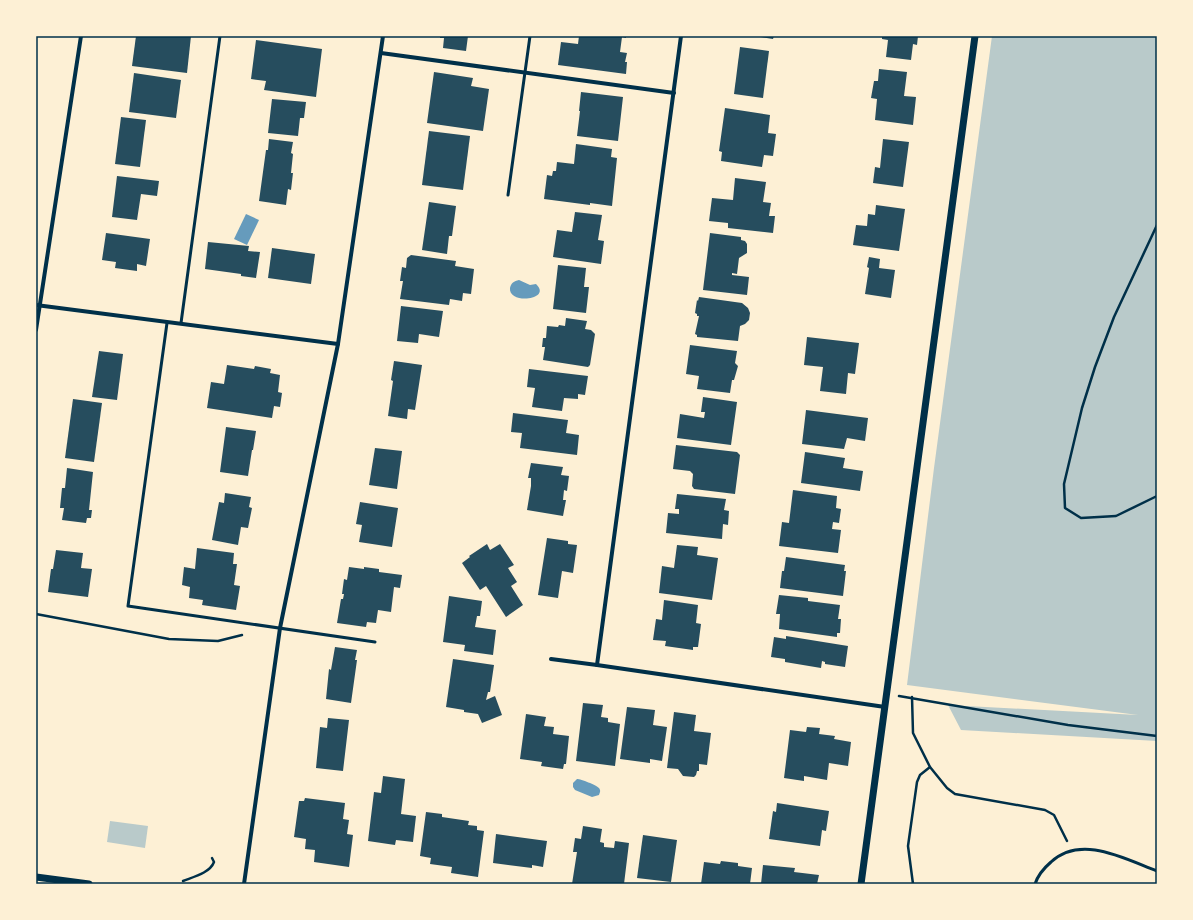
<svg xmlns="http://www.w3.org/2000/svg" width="1193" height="920" font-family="Cabin,sans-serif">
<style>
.green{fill:#b9caca}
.water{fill:#669bbc}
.building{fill:#264d5e}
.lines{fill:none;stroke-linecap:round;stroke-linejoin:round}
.path{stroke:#003049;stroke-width:2.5}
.service{stroke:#003049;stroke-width:3}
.minor{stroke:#003049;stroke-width:4}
.tertiary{stroke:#003049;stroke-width:7}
.neatline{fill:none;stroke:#003049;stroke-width:1.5}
</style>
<rect width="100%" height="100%" fill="#fdf0d5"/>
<g class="green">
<path d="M992,36H1157V741L961,730L948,705L1138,715L907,685L934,468Z"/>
<path d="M110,821L148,826L145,848L107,842Z"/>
</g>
<g class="water">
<path d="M246,214L259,220L247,245L234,239Z"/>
<path d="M519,280L530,285L536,284C553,300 508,305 510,288C511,283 514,281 519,280Z"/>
<path d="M577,779C581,779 596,785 599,788C601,791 600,792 599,795L592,797L575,790L573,787V783Z"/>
</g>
<g class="building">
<path d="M136,36H191L187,73L132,66Z"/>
<path d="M440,36H468L466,51L443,48L444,38H440Z"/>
<path d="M579,36H626V38L622,37L620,52L627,53L625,62H627L626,74L558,65L561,42L578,44Z"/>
<path d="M754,36H774L773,39Z"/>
<path d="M882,36H918L917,45L913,44L911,60L886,57L888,40L882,39Z"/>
<path d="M256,40L322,49L316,97L264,90L266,81L251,79Z"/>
<path d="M740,47L769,51L763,98L734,94Z"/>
<path d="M879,69L907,72L904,96L916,97L913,125L875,120L877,99L871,98L874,81H878Z"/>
<path d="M434,72L473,78L471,86L489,89L483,131L427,123Z"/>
<path d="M134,73L181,80L176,118L129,112Z"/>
<path d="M581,92L623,97L618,141L577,136L580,111H579Z"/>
<path d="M272,99L306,102L304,118H300L298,136L268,133Z"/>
<path d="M725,108L770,115L768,133L776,134L773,156L764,155L762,167L721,161L722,152L719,151Z"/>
<path d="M121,117L146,120L140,167L115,164Z"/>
<path d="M429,131L470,136L463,190L422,185Z"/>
<path d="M269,139L293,142L291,153L293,154L291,173H293L291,190L288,189L286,205L259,201L266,150H268Z"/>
<path d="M883,139L909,142L903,187L873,183L875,167L880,168Z"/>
<path d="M576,144L612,149L611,157L617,158L612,206L590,203V205L544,199L547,175L552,176L553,171H556L557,162L574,164Z"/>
<path d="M117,176L159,181L157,196L141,194L137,220L112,217Z"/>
<path d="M735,178L766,182L763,202L771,203L769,216H775L773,233L728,228V223L709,221L712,198L733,200Z"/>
<path d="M429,202L456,206L452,236H449L447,254L422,250Z"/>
<path d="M876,205L905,209L899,251L853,245L856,225L867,226L868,214L875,215Z"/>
<path d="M575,212L602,215L598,240L604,241L601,264L553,257L557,230L572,232Z"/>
<path d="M106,233L150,239L146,266L137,264V271L115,268L116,262L102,260Z"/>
<path d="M710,233L741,237V240L745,241L747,244V253L739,258L737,274L732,273V275L749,277L747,295L703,290Z"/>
<path d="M208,242L249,246L248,251L260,252L256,278L241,276V274L205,269Z"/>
<path d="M272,248L315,254L311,284L268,278Z"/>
<path d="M411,255L456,261L455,266L474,269L471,294L463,293L462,301L450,299L449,305L400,299L403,281H400L402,267L406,268L407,258Z"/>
<path d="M869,257L880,259L879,268L895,270L891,298L865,294L869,268L867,267Z"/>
<path d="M558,265L586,268L584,287H589L586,313L553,309Z"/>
<path d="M699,297L742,303L748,308L750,313L749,320L745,324L740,326L738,341L697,337V335L695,334L699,316H697V314L695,313L697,300L698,301Z"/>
<path d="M401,306L443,311L439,337L419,334L418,343L397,341Z"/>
<path d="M566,318L587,321L585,329L591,330L595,334L590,365L588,367L543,360L545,347H542L543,338H546L547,326L558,327L559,325L565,326Z"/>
<path d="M807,337L859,343L855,374L848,373L846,394L820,391L823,367L804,365Z"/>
<path d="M690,345L737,351L735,363L738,366L734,380H732L730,393L697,389L699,376L686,374Z"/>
<path d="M99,351L123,354L117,400L92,397Z"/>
<path d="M394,361L422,365L415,410L408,409L407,419L388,416L393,381L391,380Z"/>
<path d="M227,365L254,369L255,366L271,369L270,373L280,375L278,392L282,393L280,407L274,406L272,418L207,408L211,382L224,384Z"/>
<path d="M529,369L588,376L585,395L578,394V399L564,398L562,411L532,407L535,388L527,387Z"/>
<path d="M703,397L737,402L731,445L677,438L680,414L704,418L705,412H701Z"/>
<path d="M73,399L102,403L94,462L65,458Z"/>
<path d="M806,410L868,418L865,441L847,438L844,449L802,444Z"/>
<path d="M513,413L568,420L566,433L579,435L577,455L520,448L522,433L511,432Z"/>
<path d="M226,427L256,431L253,450H252L248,476L220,472Z"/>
<path d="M676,445L737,452L740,455L735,494L694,489L692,486L693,474L690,471L673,469Z"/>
<path d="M375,448L402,451L397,489L369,485Z"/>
<path d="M805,452L845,458L843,468L863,471L860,491L801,483Z"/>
<path d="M531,463L563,467L561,475L569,476L567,491L564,490L563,500H566L563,516L527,510L531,486V478H528Z"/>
<path d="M67,468L93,472L89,510H92L91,518H87L86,523L62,520L64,508H60L62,488H65Z"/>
<path d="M793,490L837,496L836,508L841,509L839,523L833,522L832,529L841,530L838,553L779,546L782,522L789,523Z"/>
<path d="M225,493L251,497L249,507L252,508L248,528L241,527L238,545L212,540L219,502L224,503Z"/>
<path d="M677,494L726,499L724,510L729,511L728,525L723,524L722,539L666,533L668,513L679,514V509H675Z"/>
<path d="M360,502L398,508L392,547L359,542L362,525L356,524Z"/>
<path d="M547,538L568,541V544L577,545L573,573L562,571L558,598L538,595Z"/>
<path d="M487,544L490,550L500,544L514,565L508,568L517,582L511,586L523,605L506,617L486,586L480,590L462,563L470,557L469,556Z"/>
<path d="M677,545L698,547L697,555L718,558L712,600L659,593L662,566L674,568Z"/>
<path d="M197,548L234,553L233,564H237L234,585L240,586L236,610L202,605L203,600L189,598L190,587L182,585L184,567L195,569Z"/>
<path d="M56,550L83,553L81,568L92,569L88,597L48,592L51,569H53Z"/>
<path d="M786,557L845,565L844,571H846L843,596L780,588L782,571H784Z"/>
<path d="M349,567L364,569V567L379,569V572L402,575L400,588L394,587L391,612L378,610L376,623L367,622L366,627L337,623L341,599H343L344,594H342L344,579L347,580Z"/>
<path d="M779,595L808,598V601L840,605L838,619H841L840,633H837V637L779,629L780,614H776Z"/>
<path d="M449,596L482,601L480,616H477L475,627L496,630L493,655L464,651L465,645L443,642Z"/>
<path d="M664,600L698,605L696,623L701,624L698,647H693V650L665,646L666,641L653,640L656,619L662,620Z"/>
<path d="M786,636L848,646L845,667L825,664V662L822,661L821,668L785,662V659L771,657L774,637L786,639Z"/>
<path d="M335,647L357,650L355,660H357L351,703L326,699L329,669L331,670Z"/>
<path d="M453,659L494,665L490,692H488L486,700L495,696L502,715L482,723L478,714L464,712V710L446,707Z"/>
<path d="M583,703L603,705L601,717L608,718V722L620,724L615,766L576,761Z"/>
<path d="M627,707L655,710L653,725L667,727L662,761L650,759V763L620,759Z"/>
<path d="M674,712L696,715L694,731L711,733L707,765L699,764V771H697L696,775L694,777L683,776L678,769L667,768Z"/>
<path d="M526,714L546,717L544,726L554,727L553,734L569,736L566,764H564L563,769L541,766L542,762L520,759Z"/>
<path d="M328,718L349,720L343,771L316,768L320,727L327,728Z"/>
<path d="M807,727L820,728L819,734L835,736L834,739L851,742L848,766L829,763L827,780L804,776V781L784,778L790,730L806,732Z"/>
<path d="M383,776L405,779L401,814L416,816L413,842L396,840L395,845L368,841L374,792L381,793Z"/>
<path d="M305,798L345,803L343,819L349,820L347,834L353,835L349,867L314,862L315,850L305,849L306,839L294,837L299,801H304Z"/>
<path d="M777,803L829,811L826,831L822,830L820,846L769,839L773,811L776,812Z"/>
<path d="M426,812L442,814V817L469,821L468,825L477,826V830L484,831L478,877L451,873L452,867L430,864L431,858L420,856Z"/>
<path d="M583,826L602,829L600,842L604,843V847L614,848L615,841L629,843L624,884H572L577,852H573L575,838L581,839Z"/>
<path d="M496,834L547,841L543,867L532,865V868L493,863Z"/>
<path d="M643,835L677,840L671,882L637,878Z"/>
<path d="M721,861L738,863V866L752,868L750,884H701L704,862L720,864Z"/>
<path d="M763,865L795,868L794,872L819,875L817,884H761Z"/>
</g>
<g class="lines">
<g class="path">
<path d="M1157,225L1114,317L1095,367L1082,408L1064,484L1065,508L1081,518L1116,516L1157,496"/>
<path d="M36,614L169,639L218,641L242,635"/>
<path d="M899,696L1068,725L1157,736"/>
<path d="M912,697L913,733L930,767L947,788L955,794L1045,810L1054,815L1067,841"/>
<path d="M183,881C193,877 210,873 214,862L212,858"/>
<path d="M913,884L908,846L917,782L920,775L930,767"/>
</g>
<g class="service">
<path d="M508,195L530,36"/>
<path d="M167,323L128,606L375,642"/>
<path d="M181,323L220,36"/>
<path d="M1035,884C1038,875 1044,868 1051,862C1081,834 1125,859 1157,871"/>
</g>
<g class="minor">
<path d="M381,53L674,93"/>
<path d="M36,305L338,344"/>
<path d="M36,330L81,36"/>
<path d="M551,659L597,665L885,707"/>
<path d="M597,665L681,36"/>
<path d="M244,884L280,628L338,344L383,36"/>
</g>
<g class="tertiary">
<path d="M36,877L89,884"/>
<path d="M861,884L975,36"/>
</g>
</g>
<rect width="1193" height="920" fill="none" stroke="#fdf0d5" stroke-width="74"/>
<rect x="37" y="37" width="1119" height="846" class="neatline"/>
</svg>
